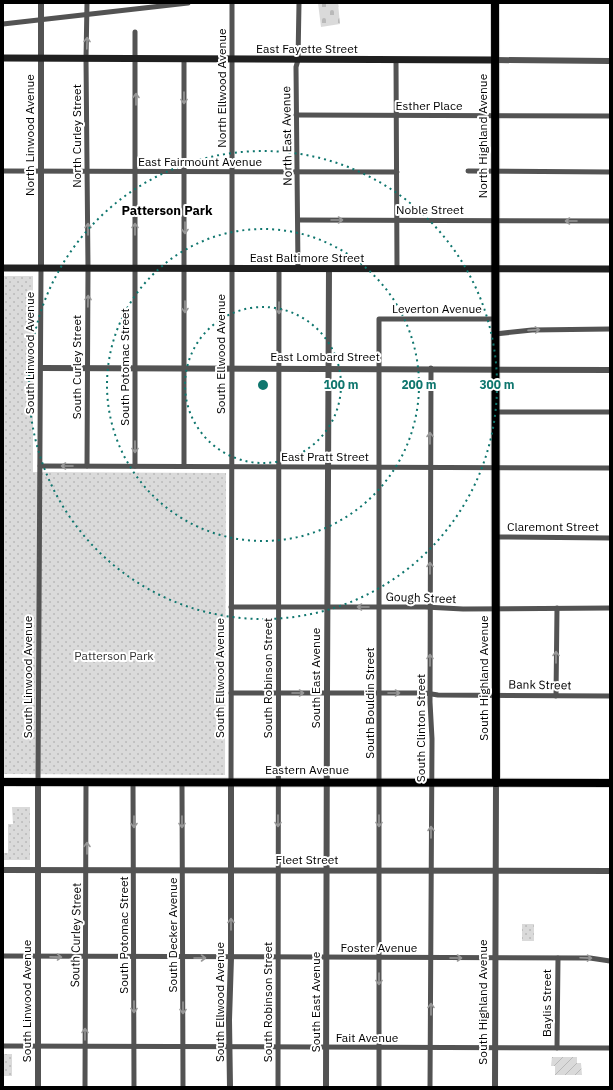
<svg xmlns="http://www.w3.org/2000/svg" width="613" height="1090" font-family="'IBM Plex Sans',sans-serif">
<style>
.cemetery{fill:url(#cemetery-stones)}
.park{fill:url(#park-dots)}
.garden{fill:url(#garden-furrows)}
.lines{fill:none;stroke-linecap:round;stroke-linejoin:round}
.primary-casing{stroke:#dbdbdb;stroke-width:10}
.minor{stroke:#535353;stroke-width:5}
.tertiary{stroke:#535353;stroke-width:6}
.secondary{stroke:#202020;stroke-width:7}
.primary{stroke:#000;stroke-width:8}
.oneway{stroke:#989898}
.ring{fill:none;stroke:#0f766e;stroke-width:2;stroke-dasharray:2 4}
.labels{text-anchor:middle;stroke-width:4;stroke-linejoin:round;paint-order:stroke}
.street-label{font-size:12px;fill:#000;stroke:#fff}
.park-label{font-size:12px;fill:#313131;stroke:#fff}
.neighbourhood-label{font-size:13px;font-weight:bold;fill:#000;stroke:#fff}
.centre{fill:#0f766e;stroke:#fff;stroke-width:2}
.ring-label{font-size:12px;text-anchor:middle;font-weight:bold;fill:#0f766e;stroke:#fff;stroke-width:4;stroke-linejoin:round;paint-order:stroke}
</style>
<defs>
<pattern id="cemetery-stones" width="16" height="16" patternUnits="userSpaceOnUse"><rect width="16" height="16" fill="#dadada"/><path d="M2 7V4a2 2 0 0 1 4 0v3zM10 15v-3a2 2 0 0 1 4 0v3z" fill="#b9b9b9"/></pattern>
<pattern id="park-dots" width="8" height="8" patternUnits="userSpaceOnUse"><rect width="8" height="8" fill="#dadada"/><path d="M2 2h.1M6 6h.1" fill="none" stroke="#b9b9b9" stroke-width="1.8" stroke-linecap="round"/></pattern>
<pattern id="garden-furrows" width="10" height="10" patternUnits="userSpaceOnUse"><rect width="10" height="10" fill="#dadada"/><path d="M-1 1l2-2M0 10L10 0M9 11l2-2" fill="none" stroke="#b9b9b9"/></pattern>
</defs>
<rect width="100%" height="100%" fill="#fff"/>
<path class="cemetery" d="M318,3H338L340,24L321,27Z"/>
<g class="park">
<path d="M3,276H33V472L226,473L225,775L3,774Z"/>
<path d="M12,807H30V860H3V853H8V824H13Z"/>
<rect x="522" y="924" width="12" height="17"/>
<rect x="3" y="1054" width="9" height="22"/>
</g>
<path class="garden" d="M552,1057H577V1063H581L582,1075H555V1066H551Z"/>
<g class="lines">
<defs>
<g id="primary">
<path d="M495,3L496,783"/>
<path d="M3,782L610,783"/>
</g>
</defs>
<use href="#primary" class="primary-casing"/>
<g class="minor">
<path d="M3,24L188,3"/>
<path d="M396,60L397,269"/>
<path d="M296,115L610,116"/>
<path d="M3,171L397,172"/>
<path d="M468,171L610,172"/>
<path d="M298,220L610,221"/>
<path d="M298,269L296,67L298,60L299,3"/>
<path d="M495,334L532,330L610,329"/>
<path d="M495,412H610"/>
<path d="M40,466L610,468"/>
<path d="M87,466L88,268L86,59L87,3"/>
<path d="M135,466V32"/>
<path d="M184,466V59"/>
<path d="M496,537L610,538"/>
<path d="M231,607H425L463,609L610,608"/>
<path d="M231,693H425L438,695L610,696"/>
<path d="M556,696L557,608"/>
<path d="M38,782L41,268"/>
<path d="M133,783L134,1087"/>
<path d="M182,783L183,1087"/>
<path d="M231,783L232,373V3"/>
<path d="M3,956L590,958L610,961"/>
<path d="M3,1046L610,1048"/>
<path d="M557,1048L558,958"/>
<path d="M85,1087L86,782"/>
<path d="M278,1087L279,269"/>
<path d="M379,1087V319H495"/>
<path d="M430,1087L432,739L430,702L431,368"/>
</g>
<g class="tertiary">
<path d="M495,60L610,61"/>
<path d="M41,268V3"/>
<path d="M41,368L610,370"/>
<path d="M3,870L610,871"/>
<path d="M38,1087V782"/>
<path d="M230,1087L229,1020L231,958V783"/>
<path d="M326,1087L327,690L329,269"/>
<path d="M495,1087L496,783"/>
</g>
<g class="secondary">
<path d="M3,58L495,60"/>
<path d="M3,268L610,269"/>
</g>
<use href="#primary" class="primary"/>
</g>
<defs><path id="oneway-shaft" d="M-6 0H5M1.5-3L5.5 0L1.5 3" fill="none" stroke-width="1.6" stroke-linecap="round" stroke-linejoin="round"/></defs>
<g class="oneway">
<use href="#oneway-shaft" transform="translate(87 43) rotate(-88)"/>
<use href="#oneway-shaft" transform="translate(184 98) rotate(90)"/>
<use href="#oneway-shaft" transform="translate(136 99) rotate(-90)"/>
<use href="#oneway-shaft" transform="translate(337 220)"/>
<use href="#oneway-shaft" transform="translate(571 221) rotate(-180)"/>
<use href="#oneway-shaft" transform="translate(185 228) rotate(90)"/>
<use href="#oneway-shaft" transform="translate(88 229) rotate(-90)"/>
<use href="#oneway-shaft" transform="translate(135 229) rotate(-90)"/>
<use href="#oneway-shaft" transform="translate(88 301) rotate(-89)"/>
<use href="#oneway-shaft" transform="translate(185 307) rotate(90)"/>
<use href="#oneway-shaft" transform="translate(279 308) rotate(90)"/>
<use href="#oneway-shaft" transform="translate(534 330) rotate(-4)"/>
<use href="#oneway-shaft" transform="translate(430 438) rotate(-90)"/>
<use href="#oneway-shaft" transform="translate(135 447) rotate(90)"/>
<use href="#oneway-shaft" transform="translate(67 466) rotate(-180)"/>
<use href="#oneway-shaft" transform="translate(430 568) rotate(-90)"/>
<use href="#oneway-shaft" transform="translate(363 607) rotate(-180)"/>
<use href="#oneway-shaft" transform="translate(556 657) rotate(-90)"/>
<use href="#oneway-shaft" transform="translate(430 660) rotate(-90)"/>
<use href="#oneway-shaft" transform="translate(298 693)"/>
<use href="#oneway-shaft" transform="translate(394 693)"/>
<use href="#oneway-shaft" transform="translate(278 821) rotate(90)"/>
<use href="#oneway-shaft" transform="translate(379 821) rotate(90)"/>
<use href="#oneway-shaft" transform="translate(134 822) rotate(90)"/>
<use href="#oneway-shaft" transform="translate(182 822) rotate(90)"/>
<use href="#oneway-shaft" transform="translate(431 832) rotate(-90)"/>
<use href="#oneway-shaft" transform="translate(87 848) rotate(-90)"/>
<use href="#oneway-shaft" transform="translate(231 924) rotate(-90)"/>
<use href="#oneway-shaft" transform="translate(56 957) rotate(1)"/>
<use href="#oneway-shaft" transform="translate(200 958)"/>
<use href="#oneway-shaft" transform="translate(456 958)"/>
<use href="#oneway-shaft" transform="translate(586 958) rotate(2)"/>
<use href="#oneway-shaft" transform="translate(379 979) rotate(90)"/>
<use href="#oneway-shaft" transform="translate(134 1007) rotate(90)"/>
<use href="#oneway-shaft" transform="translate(183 1008) rotate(90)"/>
<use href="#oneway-shaft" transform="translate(431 1009) rotate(-90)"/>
<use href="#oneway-shaft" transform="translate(85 1034) rotate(-90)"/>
</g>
<g class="ring">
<circle cx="263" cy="385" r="78"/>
<circle cx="263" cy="385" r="156"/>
<circle cx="263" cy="385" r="234"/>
</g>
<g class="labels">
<g class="street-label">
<text x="307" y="53">East Fayette Street</text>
<text transform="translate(222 88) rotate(-90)" y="4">North Ellwood Avenue</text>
<text x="429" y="110">Esther Place</text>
<text transform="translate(30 135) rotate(-90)" y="4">North Linwood Avenue</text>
<text transform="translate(77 136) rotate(-90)" y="4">North Curley Street</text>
<text transform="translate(287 136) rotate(-91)" y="4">North East Avenue</text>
<text transform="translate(483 136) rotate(-90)" y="4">North Highland Avenue</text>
<text x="200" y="166">East Fairmount Avenue</text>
<text x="430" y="214">Noble Street</text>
<text x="307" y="262">East Baltimore Street</text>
<text x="437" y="313">Leverton Avenue</text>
<text transform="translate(30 353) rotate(-90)" y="4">South Linwood Avenue</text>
<text transform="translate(221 354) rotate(-90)" y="4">South Ellwood Avenue</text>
<text x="325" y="361">East Lombard Street</text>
<text transform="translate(77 367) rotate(-90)" y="4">South Curley Street</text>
<text transform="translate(125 367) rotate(-90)" y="4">South Potomac Street</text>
<text x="325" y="461">East Pratt Street</text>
<text x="553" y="531">Claremont Street</text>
<text transform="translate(421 598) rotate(2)" y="4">Gough Street</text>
<text transform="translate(28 677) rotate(-90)" y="4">South Linwood Avenue</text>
<text transform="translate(220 678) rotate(-90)" y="4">South Ellwood Avenue</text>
<text transform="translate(268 678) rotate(-90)" y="4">South Robinson Street</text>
<text transform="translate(316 678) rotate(-90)" y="4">South East Avenue</text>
<text transform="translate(484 678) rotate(-90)" y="4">South Highland Avenue</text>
<text transform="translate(540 685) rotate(1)" y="4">Bank Street</text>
<text transform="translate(370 703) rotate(-90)" y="4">South Bouldin Street</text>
<text transform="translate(421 728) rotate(-90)" y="4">South Clinton Street</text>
<text x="307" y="774">Eastern Avenue</text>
<text x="307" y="864">Fleet Street</text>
<text transform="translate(76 935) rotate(-89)" y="4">South Curley Street</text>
<text transform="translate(124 935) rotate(-90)" y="4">South Potomac Street</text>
<text transform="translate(173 935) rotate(-90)" y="4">South Decker Avenue</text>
<text x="379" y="952">Foster Avenue</text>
<text transform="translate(27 1001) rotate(-90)" y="4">South Linwood Avenue</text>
<text transform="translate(220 1002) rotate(-90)" y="4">South Ellwood Avenue</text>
<text transform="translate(268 1002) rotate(-90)" y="4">South Robinson Street</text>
<text transform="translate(316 1002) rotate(-90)" y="4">South East Avenue</text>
<text transform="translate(483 1002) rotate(-90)" y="4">South Highland Avenue</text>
<text transform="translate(547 1003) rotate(-90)" y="4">Baylis Street</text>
<text x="367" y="1042">Fait Avenue</text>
</g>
<g class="park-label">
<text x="114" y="660">Patterson Park</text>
</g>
<g class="neighbourhood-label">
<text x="167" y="215">Patterson Park</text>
</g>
</g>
<circle cx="263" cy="385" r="6" class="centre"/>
<g class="ring-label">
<text x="341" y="389">100 m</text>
<text x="419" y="389">200 m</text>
<text x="497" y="389">300 m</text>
</g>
<rect width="613" height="1090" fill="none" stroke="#000000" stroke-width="8"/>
</svg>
